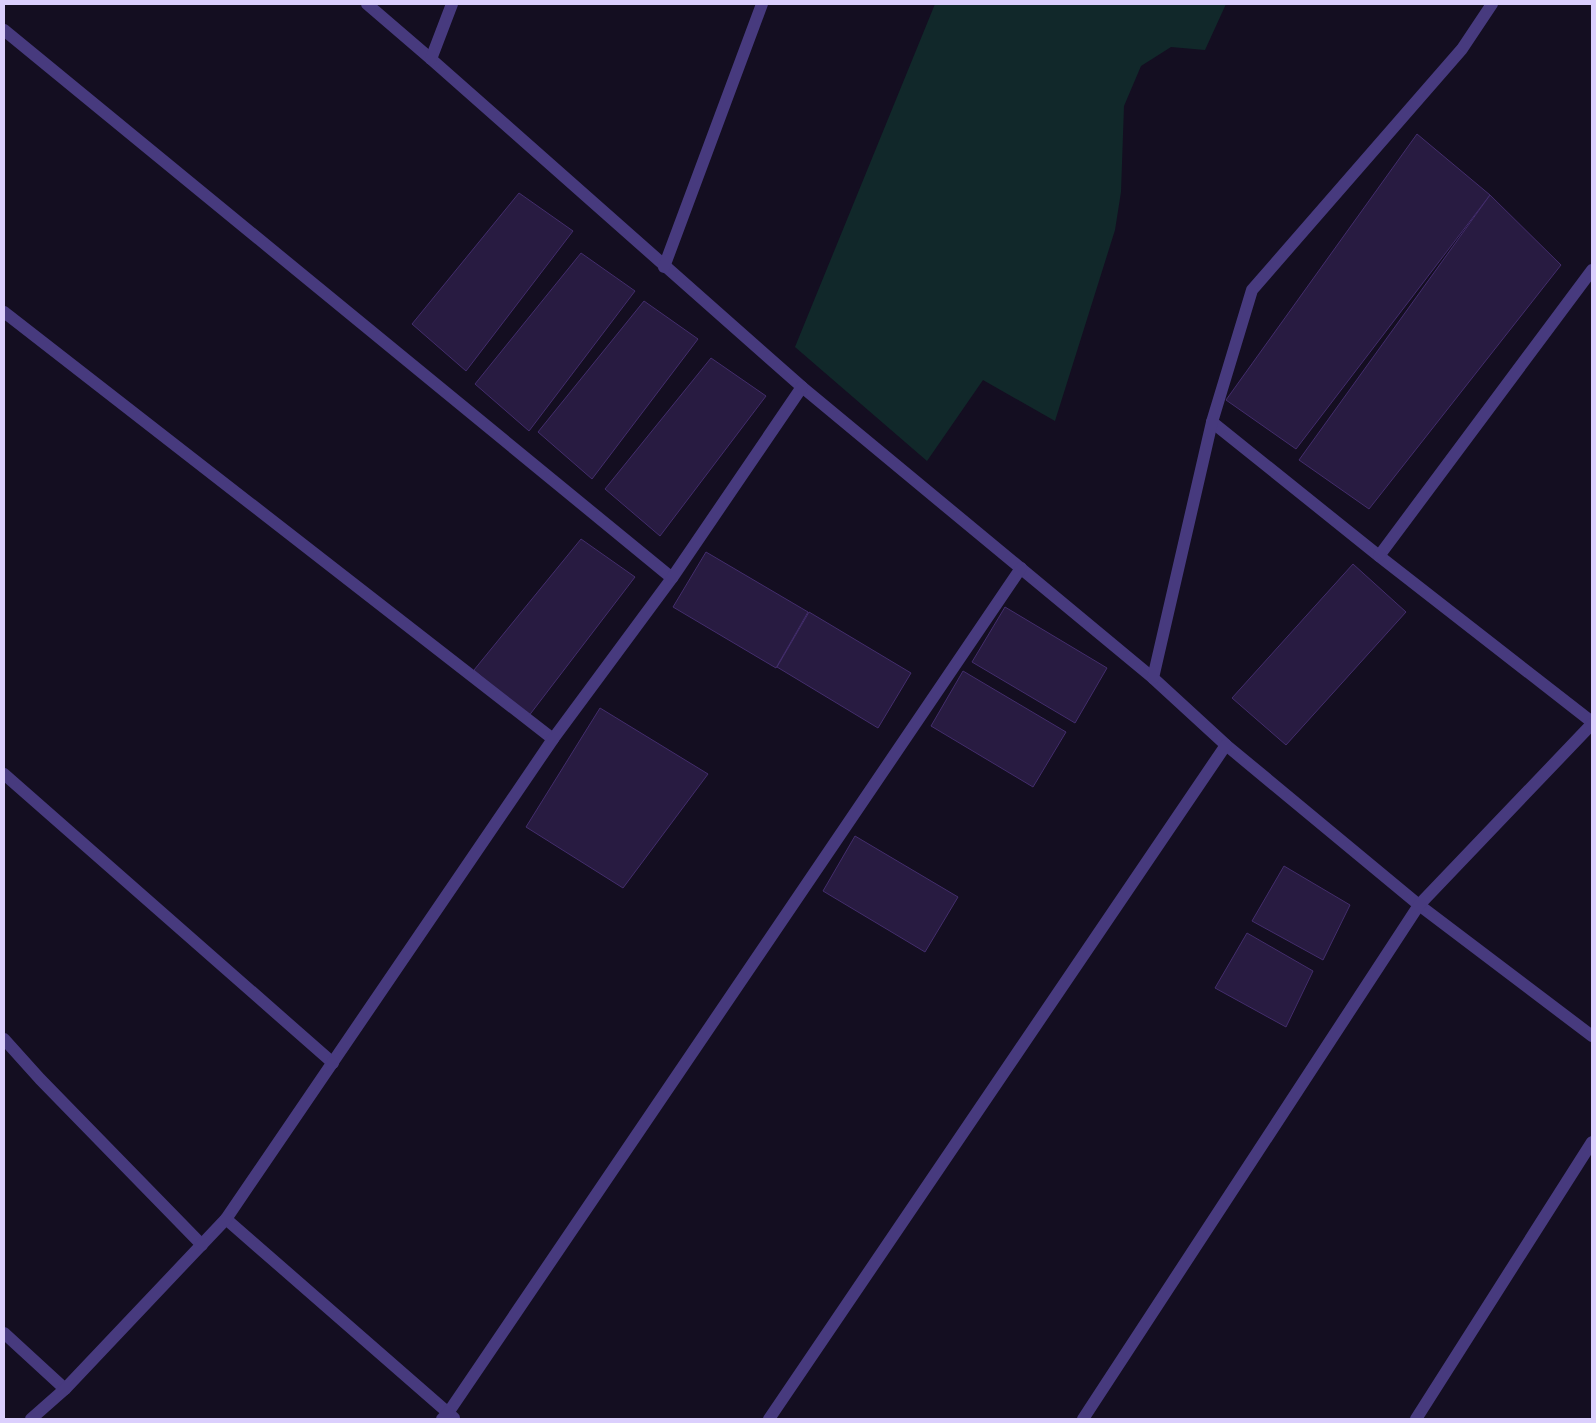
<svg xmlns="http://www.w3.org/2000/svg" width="1596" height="1423" font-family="Signika,sans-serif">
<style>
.green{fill:#11282a}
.building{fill:#281b41;stroke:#432d6c}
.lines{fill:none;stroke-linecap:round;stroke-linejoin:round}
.minor{stroke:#473a7e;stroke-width:12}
</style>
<rect width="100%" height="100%" fill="#140e21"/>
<path class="green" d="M935,4H1226L1205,50L1171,47L1141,66L1124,106L1121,192L1115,230L1055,421L983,380L927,461L795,347Z"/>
<g class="building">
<path d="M1417,134L1490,195L1296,449L1226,400Z"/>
<path d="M519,193L573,231L466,371L412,324Z"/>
<path d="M1490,195L1561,265L1369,509L1299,460Z"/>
<path d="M581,253L635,291L529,431L475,384Z"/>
<path d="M644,301L698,339L592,479L538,432Z"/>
<path d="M711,358L766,396L660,536L605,489Z"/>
<path d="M581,539L635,577L528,717L474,670Z"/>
<path d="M706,552L808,612L776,668L673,607Z"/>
<path d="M1353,564L1406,612L1286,745L1232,698Z"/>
<path d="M1005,607L1107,668L1075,723L972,662Z"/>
<path d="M809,612L911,673L878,728L777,667Z"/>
<path d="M963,671L1066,732L1033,787L931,726Z"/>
<path d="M600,708L708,774L623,888L526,827Z"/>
<path d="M855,836L958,897L925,952L823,891Z"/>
<path d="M1284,866L1350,905L1323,960L1252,921Z"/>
<path d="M1247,933L1313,971L1286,1027L1215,988Z"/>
</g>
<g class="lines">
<g class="minor">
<path d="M367,4L431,59L802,387L1153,678L1226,745L1419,905L1592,1036"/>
<path d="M4,30L672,578"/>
<path d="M431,59L452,4"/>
<path d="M664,267L762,4"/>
<path d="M4,312L553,739"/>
<path d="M1212,422L1379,556L1592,722"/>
<path d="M1379,556L1592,270"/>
<path d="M1153,678L1212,422L1252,290L1462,49L1492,4"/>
<path d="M4,774L333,1063"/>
<path d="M4,1039L40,1079L202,1245"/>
<path d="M226,1219L454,1418"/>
<path d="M4,1333L65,1389"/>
<path d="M31,1419L65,1389L226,1219L553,739L672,578L802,387"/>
<path d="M442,1419L448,1413L1021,568"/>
<path d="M769,1419L1226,745"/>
<path d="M1083,1419L1419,905L1592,724"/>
<path d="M1416,1419L1592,1142"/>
</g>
</g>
<rect width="1596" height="1423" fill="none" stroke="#dbcffd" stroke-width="10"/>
</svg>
